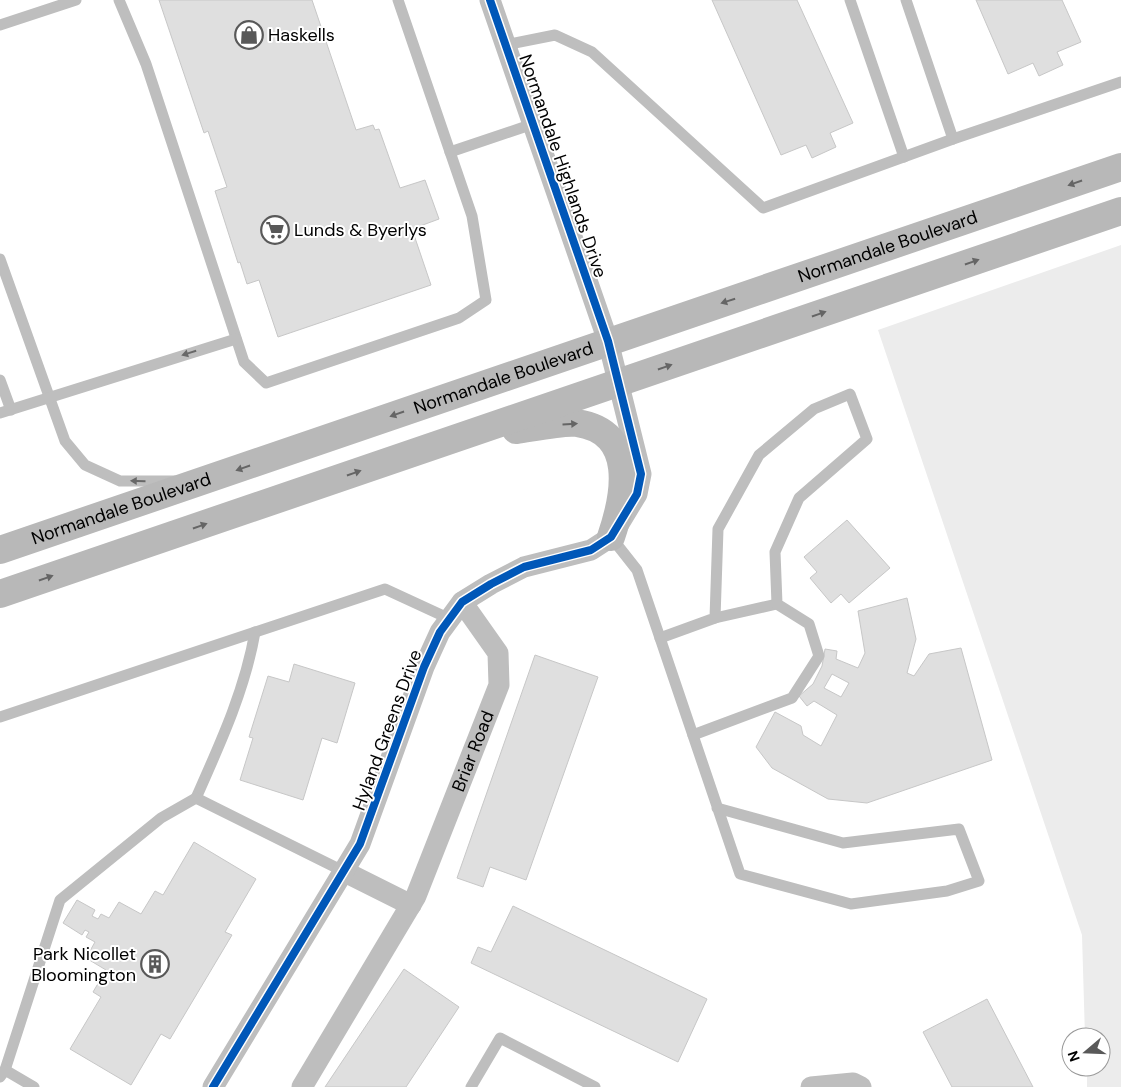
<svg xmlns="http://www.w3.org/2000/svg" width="1121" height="1087" font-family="'DM Sans',sans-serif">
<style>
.green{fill:#ececec}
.building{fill:#dfdfdf;stroke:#c7c7c7;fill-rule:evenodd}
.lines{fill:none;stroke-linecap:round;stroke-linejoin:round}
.service{stroke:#bebebe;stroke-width:11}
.minor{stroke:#bebebe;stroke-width:21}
.secondary{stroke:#b8b8b8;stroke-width:28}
.cycleway-casing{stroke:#fff;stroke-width:11}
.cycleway{stroke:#0057b8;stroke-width:8}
.oneway{fill:#656565}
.oneway2{fill:#686868}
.labels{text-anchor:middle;stroke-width:4;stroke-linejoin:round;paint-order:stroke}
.poi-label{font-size:18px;fill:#000;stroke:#fff;text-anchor:start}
.street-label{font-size:18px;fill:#000;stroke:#fff}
</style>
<rect width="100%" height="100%" fill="#fff"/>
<path class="green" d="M1121,245V1087H1087V1067H1101V1037H1085L1082,935L878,330Z"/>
<g class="building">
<path d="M159,0H312L356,130L373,125L375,130L379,129L400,188L425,180L439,219L412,229L431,285L278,337L259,280L247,284L240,262L238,263L215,191L227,187L208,131L204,133Z"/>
<path d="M797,0L853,123L830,133L836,147L812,158L806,145L781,155L712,0Z"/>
<path d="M976,0H1062L1081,42L1057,52L1063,65L1039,76L1033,63L1008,74Z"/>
<path d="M847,520L890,568L849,603L841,594L831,603L810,578L817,572L804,557Z"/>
<path d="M907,598L916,639L907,673L914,676L929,654L961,648L992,760L867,803L828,799L772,768L756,747L775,712L801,726L803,735L821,746L837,715L814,701L807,706L799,696L813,684L822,666L825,649L837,651L836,659L858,668L865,653L858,611ZM832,674L849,683L841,697L824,688Z"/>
<path d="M535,655L598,677L526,880L490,867L483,887L457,878Z"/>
<path d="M294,664L355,683L337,743L322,738L303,800L240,780L253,738L249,737L268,676L289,682Z"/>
<path d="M194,842L256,879L225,932L232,935L170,1039L161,1034L131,1085L70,1049L101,997L93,992L106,970L86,958L95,942L86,937L89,932L85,930L82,935L63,923L77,900L95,910L92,916L98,919L101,914L109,918L119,902L141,914L155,891L163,895Z"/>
<path d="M513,906L707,999L678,1062L471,963L478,947L491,952Z"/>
<path d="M404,969L459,1007L406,1087H325Z"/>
<path d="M987,999L1033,1087H952L923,1032Z"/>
</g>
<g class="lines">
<g class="service">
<path d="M119,0L146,64L244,362L266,383L459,318L486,300L472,216L398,0"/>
<path d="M850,0L904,157"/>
<path d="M906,0L953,139L1121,82"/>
<path d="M0,25L76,0"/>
<path d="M505,45L555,35L592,52L763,208L953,139"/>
<path d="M450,152L533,124"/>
<path d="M0,259L65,441L85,465L120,481H175"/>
<path d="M0,380L11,410"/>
<path d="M0,413L236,339"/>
<path d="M611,537L637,570L740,874L851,904L947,891L979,881L959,829L843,843L717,808"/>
<path d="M715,618L777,604"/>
<path d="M660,638L715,618L718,529L759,455L814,409L850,394L867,439L799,498L775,552L777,604L809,624L819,656L792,698L693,735"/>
<path d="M0,717L385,589L450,619"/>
<path d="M196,798C220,744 245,690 255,632"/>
<path d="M5,1070L60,900L161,818L196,798L343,871"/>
<path d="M0,1077L5,1070L34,1087"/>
<path d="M471,1087L500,1038L595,1087"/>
</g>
<g class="minor">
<path d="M343,871L411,905"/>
<path d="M213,1087L360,844L424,667L440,632L462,602L491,584L524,567L591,550L611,537L637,494L641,474L608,341L490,0"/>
<path id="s1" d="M302,1087L416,896L499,685L498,653L462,602"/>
<path d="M811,1087L853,1083L861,1087"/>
</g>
<g class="secondary">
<path d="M516,430C531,428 564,421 577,423C638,432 625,496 611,537"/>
<path id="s2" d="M0,550L1121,167"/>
<path d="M0,594L1121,211"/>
</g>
<defs>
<path id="cycleway" d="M213,1087L360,844L424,667L440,632L462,602L491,584L524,567L591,550L611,537L637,494L641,474L608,341L490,0"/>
</defs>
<use href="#cycleway" class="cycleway-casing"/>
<use href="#cycleway" class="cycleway"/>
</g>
<defs><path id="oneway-solid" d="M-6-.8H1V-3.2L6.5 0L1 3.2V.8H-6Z" transform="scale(1.25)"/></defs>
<g class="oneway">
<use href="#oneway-solid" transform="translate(1075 183) rotate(161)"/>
<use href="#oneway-solid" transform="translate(972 262) rotate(-19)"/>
<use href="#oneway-solid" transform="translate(728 301) rotate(162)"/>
<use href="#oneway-solid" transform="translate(819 314) rotate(-19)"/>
<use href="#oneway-solid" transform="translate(665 367) rotate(-19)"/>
<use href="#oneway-solid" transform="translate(397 414) rotate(161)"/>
<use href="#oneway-solid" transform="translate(570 424) rotate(-4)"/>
<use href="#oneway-solid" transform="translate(243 468) rotate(161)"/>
<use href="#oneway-solid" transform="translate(354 473) rotate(-19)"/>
<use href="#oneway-solid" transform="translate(200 526) rotate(-19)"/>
<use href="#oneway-solid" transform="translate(46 578) rotate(-19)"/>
</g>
<g class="oneway2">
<use href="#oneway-solid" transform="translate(189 353) rotate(163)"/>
<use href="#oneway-solid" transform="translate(138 481) rotate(-179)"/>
</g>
<defs>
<symbol id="shop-ring" viewBox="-11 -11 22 22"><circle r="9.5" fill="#fff" stroke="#595959" stroke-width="1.5"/><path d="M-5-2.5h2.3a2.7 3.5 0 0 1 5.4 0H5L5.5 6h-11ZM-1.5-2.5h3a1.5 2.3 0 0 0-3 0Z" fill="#595959"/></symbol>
<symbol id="supermarket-ring" viewBox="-11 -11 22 22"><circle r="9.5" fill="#fff" stroke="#595959" stroke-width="1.5"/><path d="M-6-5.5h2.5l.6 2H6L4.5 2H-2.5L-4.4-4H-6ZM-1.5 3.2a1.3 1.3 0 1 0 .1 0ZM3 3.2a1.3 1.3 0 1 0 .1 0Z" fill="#595959"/></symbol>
<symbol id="building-ring" viewBox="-11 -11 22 22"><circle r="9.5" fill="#fff" stroke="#595959" stroke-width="1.5"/><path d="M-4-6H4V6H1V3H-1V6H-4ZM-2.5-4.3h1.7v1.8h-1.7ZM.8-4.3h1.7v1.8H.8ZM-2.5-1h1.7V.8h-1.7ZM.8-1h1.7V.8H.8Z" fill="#595959"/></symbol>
</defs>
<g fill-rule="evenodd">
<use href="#shop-ring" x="233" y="19" width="32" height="32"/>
<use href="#supermarket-ring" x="259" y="214" width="32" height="32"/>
<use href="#building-ring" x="139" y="948" width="32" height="32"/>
</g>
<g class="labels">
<g class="poi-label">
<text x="268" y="41">Haskells</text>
<text x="294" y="236">Lunds &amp; Byerlys</text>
<text x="136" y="960" text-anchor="end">Park Nicollet<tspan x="136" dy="21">Bloomington</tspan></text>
</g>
<g class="street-label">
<text transform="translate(563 166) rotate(71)" y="6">Normandale Highlands Drive</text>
<text dy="6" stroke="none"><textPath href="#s2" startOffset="938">Normandale Boulevard</textPath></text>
<text dy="6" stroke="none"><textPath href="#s2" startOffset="532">Normandale Boulevard</textPath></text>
<text dy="6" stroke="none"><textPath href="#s2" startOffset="128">Normandale Boulevard</textPath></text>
<text transform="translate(387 730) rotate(-70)" y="6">Hyland Greens Drive</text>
<text dy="6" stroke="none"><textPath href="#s1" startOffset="378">Briar Road</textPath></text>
</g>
</g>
<g transform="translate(1086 1052) rotate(251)"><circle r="24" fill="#ffffff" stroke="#999999"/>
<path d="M0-4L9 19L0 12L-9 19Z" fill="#595959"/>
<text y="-8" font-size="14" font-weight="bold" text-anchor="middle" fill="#000000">N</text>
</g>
</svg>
